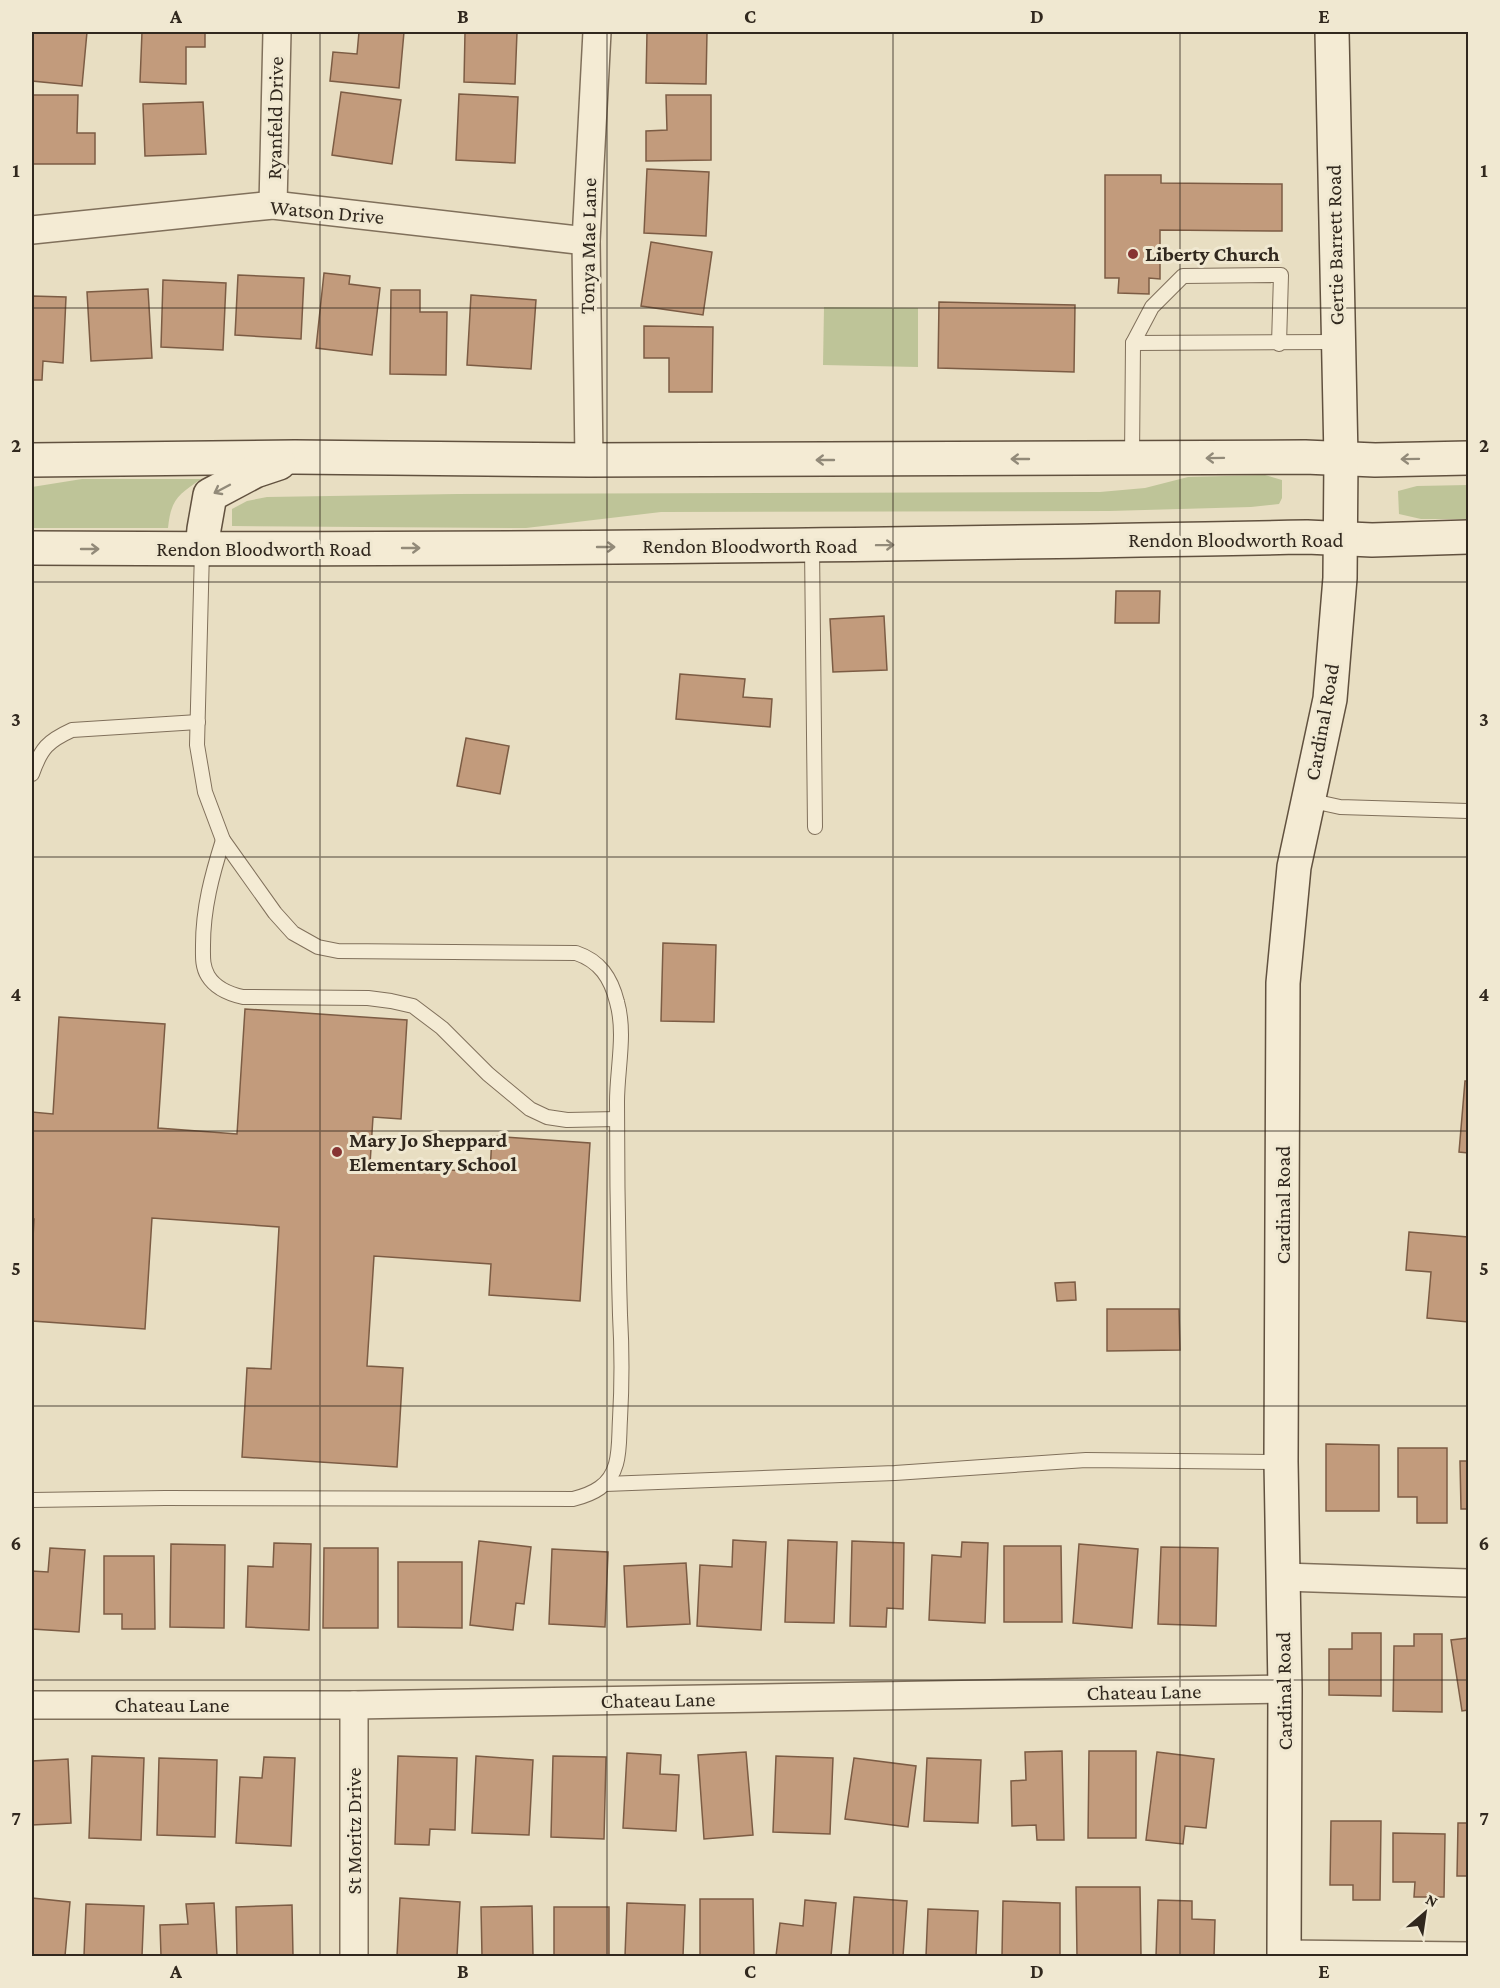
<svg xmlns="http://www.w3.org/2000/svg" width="1500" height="1988" font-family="'Crimson Pro',serif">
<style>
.green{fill:#bec498}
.building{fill:#c29b7c;stroke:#7c5c44;stroke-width:1.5}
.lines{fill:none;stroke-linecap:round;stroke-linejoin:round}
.lane-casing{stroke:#80705b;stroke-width:16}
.street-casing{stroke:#80705b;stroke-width:30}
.secondary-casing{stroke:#61513f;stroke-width:36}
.lane{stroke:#f4ebd4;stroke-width:14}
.street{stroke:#f4ebd4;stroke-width:27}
.secondary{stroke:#f4ebd4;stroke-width:33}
.oneway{stroke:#928a79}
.grid{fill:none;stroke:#31281e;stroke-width:1.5;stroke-opacity:0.55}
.poi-dot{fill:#873433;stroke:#f0e8d1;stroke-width:2}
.labels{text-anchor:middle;stroke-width:6;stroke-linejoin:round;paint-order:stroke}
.street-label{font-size:21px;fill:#31281e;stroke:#f0e8d1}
.poi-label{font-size:21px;font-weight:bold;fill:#31281e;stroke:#f0e8d1;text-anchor:start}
.neatline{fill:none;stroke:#31281e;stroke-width:2}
.grid-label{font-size:20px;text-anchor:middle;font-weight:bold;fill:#31281e}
</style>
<rect width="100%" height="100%" fill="#e8dec2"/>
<g class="green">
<path d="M824,307L918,308V367L823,365Z"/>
<path d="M1265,475L1282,480V498L1279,504L1251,507L1109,511L661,512L526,528L232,526V509L247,501L267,497L457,494L1100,492L1145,488L1188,477Z"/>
<path d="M82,479H201C178,495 171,499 168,528H32V487Z"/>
<path d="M1468,485V519H1421L1399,514L1398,491L1417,486Z"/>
</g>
<g class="building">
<path d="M32,32H87L82,86L32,81Z"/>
<path d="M142,32H205V47H186V84L140,82Z"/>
<path d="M359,32H404L399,88L330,81L333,52L357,54Z"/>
<path d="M465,32H517L515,84L464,82Z"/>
<path d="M647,32H707L706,84L646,83Z"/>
<path d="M341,92L401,100L392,164L332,155Z"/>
<path d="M459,94L518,97L515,163L456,160Z"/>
<path d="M32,95H78L77,133H95V164H32Z"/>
<path d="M666,95H711V160L646,161V131L667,130Z"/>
<path d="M203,102L206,154L145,156L143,104Z"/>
<path d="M647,169L709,172L706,236L644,233Z"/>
<path d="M1105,175H1161V183L1282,184V231L1160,230V279L1149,278V294L1118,293L1119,278H1105Z"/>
<path d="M651,242L712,252L703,315L641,306Z"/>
<path d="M324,273L350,276L349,284L380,288L372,355L316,348Z"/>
<path d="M238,275L304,278L301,339L235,335Z"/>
<path d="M163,280L226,283L223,350L161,347Z"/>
<path d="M148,289L152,358L91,361L87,292Z"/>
<path d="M391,290H420V312H447L446,375L390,374Z"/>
<path d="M471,295L536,300L531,369L467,365Z"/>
<path d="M32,296L66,297L63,363L43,361L42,380H32Z"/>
<path d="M939,302L1075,305L1074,372L938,368Z"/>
<path d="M644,326L713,327L712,392H669V358H644Z"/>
<path d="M1116,591H1160L1159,623H1115Z"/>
<path d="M884,616L887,670L833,672L830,619Z"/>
<path d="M680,674L745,679L743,697L772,699L770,727L676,719Z"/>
<path d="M466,738L509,746L500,794L457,786Z"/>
<path d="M663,943L716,945L714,1022L661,1021Z"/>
<path d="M245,1009L407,1020L401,1119L373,1117L370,1164L490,1173L492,1136L590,1143L580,1301L489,1295L491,1264L374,1256L367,1366L403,1368L397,1467L242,1457L247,1368L271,1369L279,1227L152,1218L145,1329L32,1321V1257L34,1219H32V1112L53,1114L59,1017L165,1024L158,1128L237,1134Z"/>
<path d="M1465,1081H1468V1153L1459,1152Z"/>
<path d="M1409,1232L1468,1237V1322L1427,1318L1431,1272L1406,1270Z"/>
<path d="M1075,1282L1076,1300L1057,1301L1055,1283Z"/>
<path d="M1107,1309H1179L1180,1350L1107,1351Z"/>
<path d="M1326,1444L1379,1445V1511H1326Z"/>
<path d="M1398,1448H1447V1523H1417V1497H1398Z"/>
<path d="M1460,1461H1468V1509H1461Z"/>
<path d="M733,1540L766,1542L761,1630L697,1626L700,1565L732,1567Z"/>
<path d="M788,1540L837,1542L834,1623L785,1622Z"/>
<path d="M479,1541L531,1547L524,1604L516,1603L513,1630L470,1625Z"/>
<path d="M852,1541L904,1543L903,1609L887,1608L886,1627L850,1626Z"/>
<path d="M962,1542L988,1543L985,1623L929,1620L932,1555L961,1557Z"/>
<path d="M274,1543L311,1544L309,1630L246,1627L248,1566L273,1567Z"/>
<path d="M171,1544L225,1545L224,1628L170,1627Z"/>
<path d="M1079,1544L1138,1549L1132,1628L1073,1623Z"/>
<path d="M1004,1546H1061L1062,1622H1004Z"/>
<path d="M1161,1547L1218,1548L1216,1626L1158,1624Z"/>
<path d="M50,1548L85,1550L79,1632L32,1629V1571L48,1572Z"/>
<path d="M324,1548H378V1628H323Z"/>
<path d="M552,1549L608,1552L605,1627L549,1624Z"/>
<path d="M104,1556H154L155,1629H122V1614H104Z"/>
<path d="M398,1562H462V1628L398,1627Z"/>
<path d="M686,1563L690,1624L627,1627L624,1566Z"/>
<path d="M1352,1633H1381V1696L1329,1695V1649H1352Z"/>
<path d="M1414,1634H1442V1712L1393,1711L1394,1646H1414Z"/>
<path d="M1468,1638V1710L1462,1711L1451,1640Z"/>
<path d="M1062,1751L1064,1840H1037L1036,1825L1012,1826L1011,1781L1026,1780L1025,1752Z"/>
<path d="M1089,1751H1136V1838H1088Z"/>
<path d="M746,1752L753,1835L704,1839L698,1755Z"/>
<path d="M1157,1752L1214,1759L1206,1828L1185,1826L1183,1844L1146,1840Z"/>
<path d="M627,1753L661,1755L660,1774L679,1775L676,1831L623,1828Z"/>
<path d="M92,1756L144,1758L141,1840L89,1838Z"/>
<path d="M398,1756L457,1758L455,1830L430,1829L429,1845L395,1844Z"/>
<path d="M476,1756L533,1760L529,1835L472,1833Z"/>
<path d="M553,1756L606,1757L604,1839L551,1837Z"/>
<path d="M776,1756L833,1758L830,1834L773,1832Z"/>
<path d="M264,1757L295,1758L291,1846L236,1843L240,1777L262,1778Z"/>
<path d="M159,1758L217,1760L215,1837L157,1835Z"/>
<path d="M854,1758L916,1766L908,1827L845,1819Z"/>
<path d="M927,1758L981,1760L978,1823L924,1821Z"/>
<path d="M68,1759L71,1823L32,1825V1761Z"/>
<path d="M1331,1821H1381L1380,1900H1353V1885H1330Z"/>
<path d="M1458,1823H1468V1876H1457Z"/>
<path d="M1393,1833L1445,1834L1444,1897H1414L1415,1882H1393Z"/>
<path d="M1076,1887H1140L1141,1956H1077Z"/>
<path d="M854,1897L907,1901L903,1956H849Z"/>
<path d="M32,1898L70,1902L65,1956H32Z"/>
<path d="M400,1898L460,1902L457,1956H397Z"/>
<path d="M700,1899H753L754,1956H700Z"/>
<path d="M805,1900L836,1903L831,1956H776L780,1923L803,1926Z"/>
<path d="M1158,1900L1192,1901V1919L1215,1920L1214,1956H1156Z"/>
<path d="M1003,1901L1060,1903V1956H1002Z"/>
<path d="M214,1903L217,1956H161L160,1925L188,1924L186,1904Z"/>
<path d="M627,1903L685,1905L683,1956H625Z"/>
<path d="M86,1904L144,1906L142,1956H84Z"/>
<path d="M292,1905L293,1956H237L236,1907Z"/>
<path d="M532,1906L533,1956H482L481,1907Z"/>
<rect x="554" y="1907" width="55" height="49"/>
<path d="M928,1909L978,1911L976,1956H926Z"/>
</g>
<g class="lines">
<defs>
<g id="lane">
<path d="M1133,343L1152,307L1183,276L1281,275L1279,344"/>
<path d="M1132,458L1133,343L1337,342"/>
<path d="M812,546L815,827"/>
<path d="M32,774C41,748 48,741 72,730L198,722"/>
<path d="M1308,800L1340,807L1468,811"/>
<path d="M223,840C212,875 203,908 203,945C203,956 202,966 208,976C216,989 229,994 243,997L368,998L391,1001L413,1006L442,1028L488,1074L530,1109L547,1117L567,1120L617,1119"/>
<path d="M605,1484L895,1473L1086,1460L1281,1462"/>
<path d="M32,1500L165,1498L573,1499C593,1494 610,1486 616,1464C620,1450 619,1434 620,1419C622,1384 622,1350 620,1315C618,1244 617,1173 617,1102C617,1069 626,1034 617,1002C611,978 600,961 576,953L338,951L318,947L293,933L275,913L223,840L205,792L197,745L202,550"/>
</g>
<g id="street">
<path d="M273,205L277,32"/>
<path d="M32,230L273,205L586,241"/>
<path d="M589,460L586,241L597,32"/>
<path d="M1283,1577L1468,1583"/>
<path d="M32,1705H354L1285,1689"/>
<path d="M1284,1954L1468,1956"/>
<path d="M354,1956V1705"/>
</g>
<g id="secondary">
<path d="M32,460L295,457L589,460L1305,457L1375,460L1468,458"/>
<path d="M32,548C457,551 882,545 1307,537L1372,540L1468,537"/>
<path d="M202,550L204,529L210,495L255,471L279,463"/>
<path d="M1284,1956L1285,1689L1281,1462L1283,983L1294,867L1330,699L1340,578L1341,458L1332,32"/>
</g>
</defs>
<use href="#lane" class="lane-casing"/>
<use href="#street" class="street-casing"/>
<use href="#secondary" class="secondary-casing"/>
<use href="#lane" class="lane"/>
<use href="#street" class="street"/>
<use href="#secondary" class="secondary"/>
</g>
<defs><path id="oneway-shaft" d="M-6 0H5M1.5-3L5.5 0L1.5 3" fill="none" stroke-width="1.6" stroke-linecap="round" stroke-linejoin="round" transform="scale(1.5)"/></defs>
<g class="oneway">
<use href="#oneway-shaft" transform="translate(1215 458) rotate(179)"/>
<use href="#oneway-shaft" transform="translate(1020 459) rotate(180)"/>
<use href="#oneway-shaft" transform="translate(1410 459) rotate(179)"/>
<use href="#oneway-shaft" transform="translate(825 460) rotate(180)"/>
<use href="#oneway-shaft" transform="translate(222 489) rotate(152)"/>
<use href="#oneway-shaft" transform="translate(885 545) rotate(-1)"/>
<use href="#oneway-shaft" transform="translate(606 547)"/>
<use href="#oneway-shaft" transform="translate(411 548)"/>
<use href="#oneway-shaft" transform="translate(90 549)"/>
</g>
<path class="grid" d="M320,32V1956M607,32V1956M893,32V1956M1180,32V1956M32,308H1468M32,582H1468M32,857H1468M32,1131H1468M32,1406H1468M32,1680H1468"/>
<g class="poi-dot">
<circle cx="1133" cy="254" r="6"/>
<circle cx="337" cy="1152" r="6"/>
</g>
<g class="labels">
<g class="street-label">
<text transform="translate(275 118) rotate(-89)" y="7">Ryanfeld Drive</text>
<text transform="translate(327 212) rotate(5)" y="7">Watson Drive</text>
<text transform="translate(1335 245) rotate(-91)" y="7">Gertie Barrett Road</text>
<text transform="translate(588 246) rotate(-89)" y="7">Tonya Mae Lane</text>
<text x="1236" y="547">Rendon Bloodworth Road</text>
<text x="750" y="553">Rendon Bloodworth Road</text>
<text x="264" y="556">Rendon Bloodworth Road</text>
<text transform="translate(1322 722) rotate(-80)" y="7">Cardinal Road</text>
<text transform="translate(1283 1205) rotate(-90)" y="7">Cardinal Road</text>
<text transform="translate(1284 1691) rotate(-91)" y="7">Cardinal Road</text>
<text transform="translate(1144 1692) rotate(-1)" y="7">Chateau Lane</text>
<text transform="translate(658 1700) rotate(-1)" y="7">Chateau Lane</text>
<text x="172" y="1712">Chateau Lane</text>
<text transform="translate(354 1831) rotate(-90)" y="7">St Moritz Drive</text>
</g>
<g class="poi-label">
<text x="1145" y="261">Liberty Church</text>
<text x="349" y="1147">Mary Jo Sheppard<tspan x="349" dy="24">Elementary School</tspan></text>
</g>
</g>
<rect width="1500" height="1988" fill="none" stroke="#f0e8d1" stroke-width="66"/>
<g transform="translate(1425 1913) rotate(29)" stroke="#f0e8d1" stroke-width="4.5" paint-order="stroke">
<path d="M0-4.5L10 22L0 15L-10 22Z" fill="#31281e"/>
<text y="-9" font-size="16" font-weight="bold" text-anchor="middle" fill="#31281e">N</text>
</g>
<rect x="33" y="33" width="1434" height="1922" class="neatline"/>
<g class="grid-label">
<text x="176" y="23">A</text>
<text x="463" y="23">B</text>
<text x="750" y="23">C</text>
<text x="1037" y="23">D</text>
<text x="1324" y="23">E</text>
<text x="16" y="177">1</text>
<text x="1484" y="177">1</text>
<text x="16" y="452">2</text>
<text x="1484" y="452">2</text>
<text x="16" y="726">3</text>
<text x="1484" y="726">3</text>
<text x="16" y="1001">4</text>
<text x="1484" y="1001">4</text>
<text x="16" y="1275">5</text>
<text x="1484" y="1275">5</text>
<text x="16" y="1550">6</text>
<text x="1484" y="1550">6</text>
<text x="16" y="1825">7</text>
<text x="1484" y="1825">7</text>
<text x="176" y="1978">A</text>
<text x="463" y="1978">B</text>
<text x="750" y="1978">C</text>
<text x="1037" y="1978">D</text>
<text x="1324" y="1978">E</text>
</g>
</svg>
